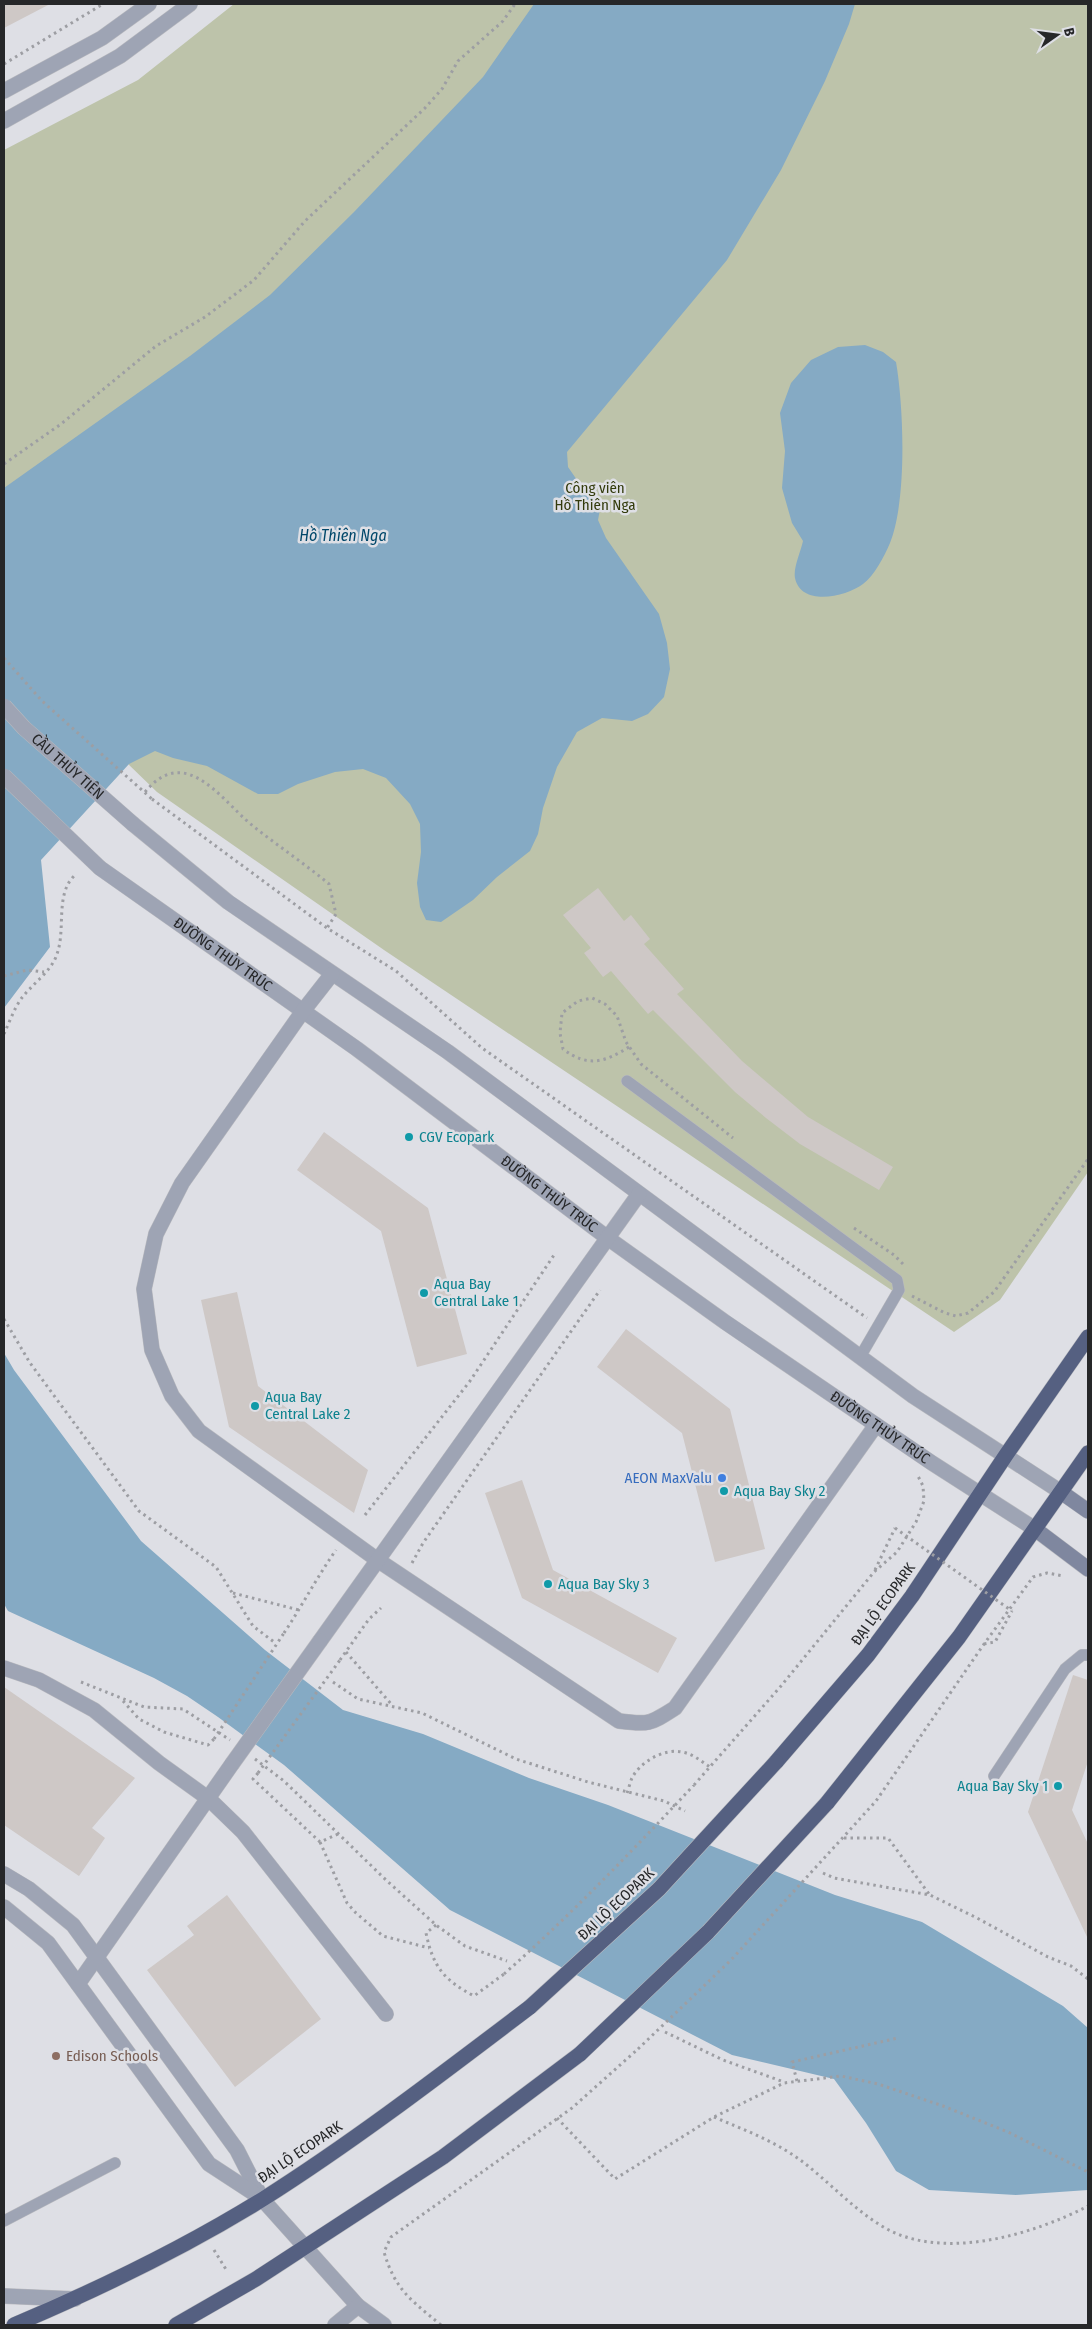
<svg xmlns="http://www.w3.org/2000/svg" width="1092" height="2329" font-family="'Fira Sans Condensed',sans-serif">
<style>
.green{fill:#bdc3aa}
.water{fill:#85aac4}
.building{fill:#cec8c6}
.lines{fill:none;stroke-linecap:round;stroke-linejoin:round}
.lane-casing{stroke:#b9babf;stroke-width:12}
.street-casing{stroke:#b9babf;stroke-width:16}
.secondary-casing{stroke:#b9babf;stroke-width:16}
.highway-casing{stroke:#b9babf;stroke-width:16}
.path{stroke:#9d9ea3;stroke-width:3;stroke-dasharray:2.5 4;stroke-linecap:butt}
.lane{stroke:#9ea4b4;stroke-width:11}
.street{stroke:#9ea4b4;stroke-width:15}
.secondary{stroke:#7f879f;stroke-width:15}
.highway{stroke:#556081;stroke-width:15}
.street-bridge-casing{stroke:#b9babf;stroke-width:16;stroke-linecap:butt}
.highway-bridge-casing{stroke:#b9babf;stroke-width:16;stroke-linecap:butt}
.path-bridge{stroke:#9d9ea3;stroke-width:3;stroke-dasharray:2.5 4;stroke-linecap:butt}
.street-bridge{stroke:#9ea4b4;stroke-width:15}
.highway-bridge{stroke:#556081;stroke-width:15}
.culture-dot{fill:#0f9aa8;stroke:#dedfe5;stroke-width:2}
.shop-dot{fill:#3f7fe0;stroke:#dedfe5;stroke-width:2}
.education-dot{fill:#8d6e63;stroke:#dedfe5;stroke-width:2}
.labels{text-anchor:middle;stroke-width:5;stroke-linejoin:round;paint-order:stroke}
.park-label{font-size:15px;fill:#333b0c;stroke:#dedfe5}
.street-label{font-size:15px;fill:#262729;stroke:#dedfe5}
.culture-label{font-size:15px;fill:#0d838f;stroke:#dedfe5;text-anchor:start}
.shop-label{font-size:15px;fill:#366cbe;stroke:#dedfe5;text-anchor:end}
.education-label{font-size:15px;fill:#785e54;stroke:#dedfe5;text-anchor:start}
.water-label{font-size:16px;font-style:italic;fill:#00476a;stroke:#dedfe5}
</style>
<rect width="100%" height="100%" fill="#dedfe5"/>
<path class="green" d="M234,4H1088V1172L1000,1300L954,1332L384,950L157,792L4,644V150L138,80Z"/>
<g class="water">
<path d="M534,4H855L849,24L825,81L781,170L727,260L567,452L568,467L577,480L592,490L601,504L598,520L606,538L659,614L667,643L670,669L664,697L648,714L632,721L602,718L577,732L557,767L543,808L538,834L530,851L497,877L473,900L441,922L426,920L420,907L417,883L421,852L420,824L410,804L386,778L363,769L335,772L298,784L278,794H258L207,766L173,758L155,751L129,764L41,860L50,947L4,1008V488L190,356L270,295L354,212L483,77Z"/>
<path d="M865,345L883,352L896,362C904,408 907,501 890,543C884,557 874,576 863,584C846,597 801,607 795,578C793,568 801,551 803,541L792,523L782,488L785,451L780,413L791,383L811,360L838,347Z"/>
<path d="M4,1353L14,1370L141,1541L265,1650L343,1710L423,1734L529,1778L608,1805L835,1895L922,1922L1063,2006L1088,2028V2190L1016,2195L929,2190L896,2171L866,2123L834,2079L732,2055L450,1910L284,1765L218,1717L187,1696L154,1678L8,1611L4,1604Z"/>
</g>
<g class="building">
<path d="M4,4H50L4,28Z"/>
<path d="M598,888L624,921L631,915L650,939L644,944L684,989L677,994L742,1061L808,1117L893,1167L879,1190L800,1144L766,1118L735,1092L653,1010L648,1014L611,971L603,977L584,953L591,948L563,915Z"/>
<path d="M324,1132L428,1208L467,1354L417,1367L381,1231L297,1170Z"/>
<path d="M237,1292L258,1386L368,1470L354,1513L229,1427L201,1300Z"/>
<path d="M626,1329L730,1409L765,1549L715,1562L682,1433L597,1367Z"/>
<path d="M522,1480L553,1570L677,1638L658,1673L522,1598L485,1493Z"/>
<path d="M1073,1675L1088,1680V1761L1072,1810L1088,1844V1939L1028,1812Z"/>
<path d="M4,1687L135,1778L92,1828L105,1838L79,1876L4,1825Z"/>
<path d="M227,1895L321,2019L235,2087L147,1970L194,1935L187,1926Z"/>
</g>
<g class="lines">
<defs>
<g id="lane">
<path d="M627,1081L897,1280L899,1290L860,1357"/>
<path d="M994,1776L1065,1669L1082,1655H1088"/>
<path d="M4,2221L115,2163"/>
</g>
<g id="street">
<path d="M4,91L102,38L149,4"/>
<path d="M4,121L120,56L190,4"/>
<path d="M133,824L228,902L448,1052L913,1396L1061,1492"/>
<path id="s1" d="M100,868L357,1049L609,1239L725,1322L932,1463L1035,1529"/>
<path d="M332,974L303,1011L182,1183L156,1234L144,1289L152,1350L172,1396L199,1431L379,1561L619,1721C649,1725 650,1724 675,1708L876,1425"/>
<path d="M320,1641L639,1194"/>
<path d="M4,1668L39,1680L94,1710L159,1763L209,1799L243,1832L386,2014"/>
<path d="M4,1874L29,1889L73,1925L237,2150L262,2199L358,2306L384,2325"/>
<path d="M4,1907L48,1943L209,2164L261,2198"/>
<path d="M78,1984L232,1764"/>
<path d="M4,2296L75,2299"/>
<path d="M335,2325L358,2306"/>
</g>
<g id="secondary">
<path d="M1061,1492L1088,1511"/>
<path d="M1035,1529L1088,1569"/>
</g>
<g id="highway">
<path d="M776,1762L868,1655L912,1596L1006,1455L1088,1337"/>
<path d="M827,1803L959,1637L1088,1453"/>
<path d="M14,2325C99,2289 184,2248 263,2199C356,2140 443,2073 530,2007"/>
<path d="M176,2325L256,2279L443,2157L580,2054"/>
</g>
</defs>
<use href="#lane" class="lane-casing"/>
<use href="#street" class="street-casing"/>
<use href="#secondary" class="secondary-casing"/>
<use href="#highway" class="highway-casing"/>
<g class="path">
<path d="M4,64L103,4"/>
<path d="M4,464L61,424L156,346L205,317L254,280L305,221L425,108L442,89L458,61L503,21L515,4"/>
<path d="M145,792C156,779 169,769 188,774C213,782 233,810 253,826C278,846 305,864 329,884L336,914L327,928"/>
<path d="M152,799L327,928L396,971L482,1048L867,1318"/>
<path d="M4,976L27,970L44,972"/>
<path d="M4,1034C9,1023 14,1009 21,999C31,985 52,971 57,954C66,929 55,895 74,876"/>
<path d="M629,1047C605,1062 588,1068 563,1049L560,1033L562,1013L578,1001L592,998L605,1004L617,1016L626,1042L641,1064L733,1138"/>
<path d="M854,1228L894,1255L903,1264"/>
<path d="M912,1296L945,1313L956,1316L968,1313L994,1292L1088,1159"/>
<path d="M4,1319L30,1363L139,1511L216,1567L253,1626L274,1642"/>
<path d="M365,1515L470,1381L554,1255"/>
<path d="M412,1563L423,1543L600,1290"/>
<path d="M875,1570L895,1528"/>
<path d="M233,1593L299,1610"/>
<path d="M284,1633C302,1606 317,1577 336,1550"/>
<path d="M984,1644L995,1642L1012,1611"/>
<path d="M346,1652L392,1705"/>
<path d="M340,1660L369,1619L381,1608"/>
<path d="M81,1682L144,1707L183,1709L230,1740"/>
<path d="M333,1682L358,1699L422,1713L516,1759L588,1782L664,1801L685,1811"/>
<path d="M123,1701L139,1719L164,1732L208,1745L214,1739"/>
<path d="M255,1759L284,1781L386,1880L436,1925L465,1946L507,1961"/>
<path d="M258,1773L253,1779L320,1842L338,1834"/>
<path d="M694,1785L781,1686L874,1572L897,1552L916,1522L924,1501L923,1486L917,1474"/>
<path d="M627,1793C629,1788 630,1782 632,1778C640,1762 664,1748 682,1752C693,1754 701,1761 710,1767"/>
<path d="M844,1838H888L929,1894"/>
<path d="M320,1842L347,1903L356,1913L383,1936L429,1948"/>
<path d="M837,1844L876,1801L984,1644L1033,1577L1047,1573L1064,1576"/>
<path d="M823,1873L834,1878L930,1895L977,1918L1048,1957L1071,1966L1088,1979"/>
<path d="M436,1925L426,1933C433,1967 444,1980 474,1996L504,1974"/>
<path d="M665,2032L723,2060L784,2082"/>
<path d="M797,2081L792,2062L898,2038"/>
<path d="M714,2117C747,2131 780,2143 808,2166C834,2187 856,2211 885,2228C944,2261 1032,2235 1088,2206"/>
<path d="M557,2118L615,2179L714,2117L784,2083L841,2076L878,2084L943,2106L1008,2132L1088,2172"/>
<path d="M214,2250L227,2271"/>
<path d="M441,2325C412,2301 395,2290 384,2252L391,2237L572,2108L638,2049"/>
</g>
<use href="#lane" class="lane"/>
<use href="#street" class="street"/>
<use href="#secondary" class="secondary"/>
<use href="#highway" class="highway"/>
<defs>
<g id="street-bridge">
<path id="s2" d="M4,706L24,728L133,824"/>
<path d="M4,776L100,868"/>
<path d="M232,1764L320,1641"/>
</g>
<g id="highway-bridge">
<path d="M530,2007L659,1889L776,1762"/>
<path d="M580,2054L708,1932L827,1803"/>
</g>
</defs>
<use href="#street-bridge" class="street-bridge-casing"/>
<use href="#highway-bridge" class="highway-bridge-casing"/>
<g class="path-bridge">
<path d="M4,658L42,701L152,799"/>
<path d="M895,1528L1012,1611"/>
<path d="M214,1739L284,1633"/>
<path d="M258,1773L340,1660"/>
<path d="M504,1974C572,1914 633,1850 694,1785"/>
<path d="M638,2049L731,1960L837,1844"/>
</g>
<use href="#street-bridge" class="street-bridge"/>
<use href="#highway-bridge" class="highway-bridge"/>
</g>
<g class="culture-dot">
<circle cx="409" cy="1137" r="5"/>
<circle cx="424" cy="1293" r="5"/>
<circle cx="255" cy="1406" r="5"/>
<circle cx="724" cy="1491" r="5"/>
<circle cx="548" cy="1584" r="5"/>
<circle cx="1058" cy="1786" r="5"/>
</g>
<circle class="shop-dot" cx="722" cy="1478" r="5"/>
<circle class="education-dot" cx="56" cy="2056" r="5"/>
<g class="labels">
<g class="park-label">
<text x="595" y="493">Công viên<tspan x="595" dy="17">Hồ Thiên Nga</tspan></text>
</g>
<g class="street-label">
<text dy="5" stroke="none"><textPath href="#s2" startOffset="88">CẦU THỦY TIÊN</textPath></text>
<text dy="5" stroke="none"><textPath href="#s1" startOffset="150">ĐƯỜNG THỦY TRÚC</textPath></text>
<text dy="5" stroke="none"><textPath href="#s1" startOffset="555">ĐƯỜNG THỦY TRÚC</textPath></text>
<text dy="5" stroke="none"><textPath href="#s1" startOffset="960">ĐƯỜNG THỦY TRÚC</textPath></text>
<text transform="translate(883 1604) rotate(-54)" y="5">ĐẠI LỘ ECOPARK</text>
<text transform="translate(616 1904) rotate(-43)" y="5">ĐẠI LỘ ECOPARK</text>
<text transform="translate(300 2152) rotate(-34)" y="5">ĐẠI LỘ ECOPARK</text>
</g>
<g class="culture-label">
<text x="419" y="1142">CGV Ecopark</text>
<text x="434" y="1289">Aqua Bay<tspan x="434" dy="17">Central Lake 1</tspan></text>
<text x="265" y="1402">Aqua Bay<tspan x="265" dy="17">Central Lake 2</tspan></text>
<text x="734" y="1496">Aqua Bay Sky 2</text>
<text x="558" y="1589">Aqua Bay Sky 3</text>
<text x="1048" y="1791" text-anchor="end">Aqua Bay Sky 1</text>
</g>
<g class="shop-label">
<text x="712" y="1483">AEON MaxValu</text>
</g>
<g class="education-label">
<text x="66" y="2061">Edison Schools</text>
</g>
<g class="water-label">
<text x="343" y="541">Hồ Thiên Nga</text>
</g>
</g>
<rect width="1092" height="2329" fill="none" stroke="#262729" stroke-width="10"/>
<g transform="translate(1057 35) rotate(76)" stroke="#dedfe5" stroke-width="4" paint-order="stroke">
<path d="M0-4L9 19L0 12L-9 19Z" fill="#262729"/>
<text y="-8" font-size="14" font-weight="bold" text-anchor="middle" fill="#262729">B</text>
</g>
</svg>
